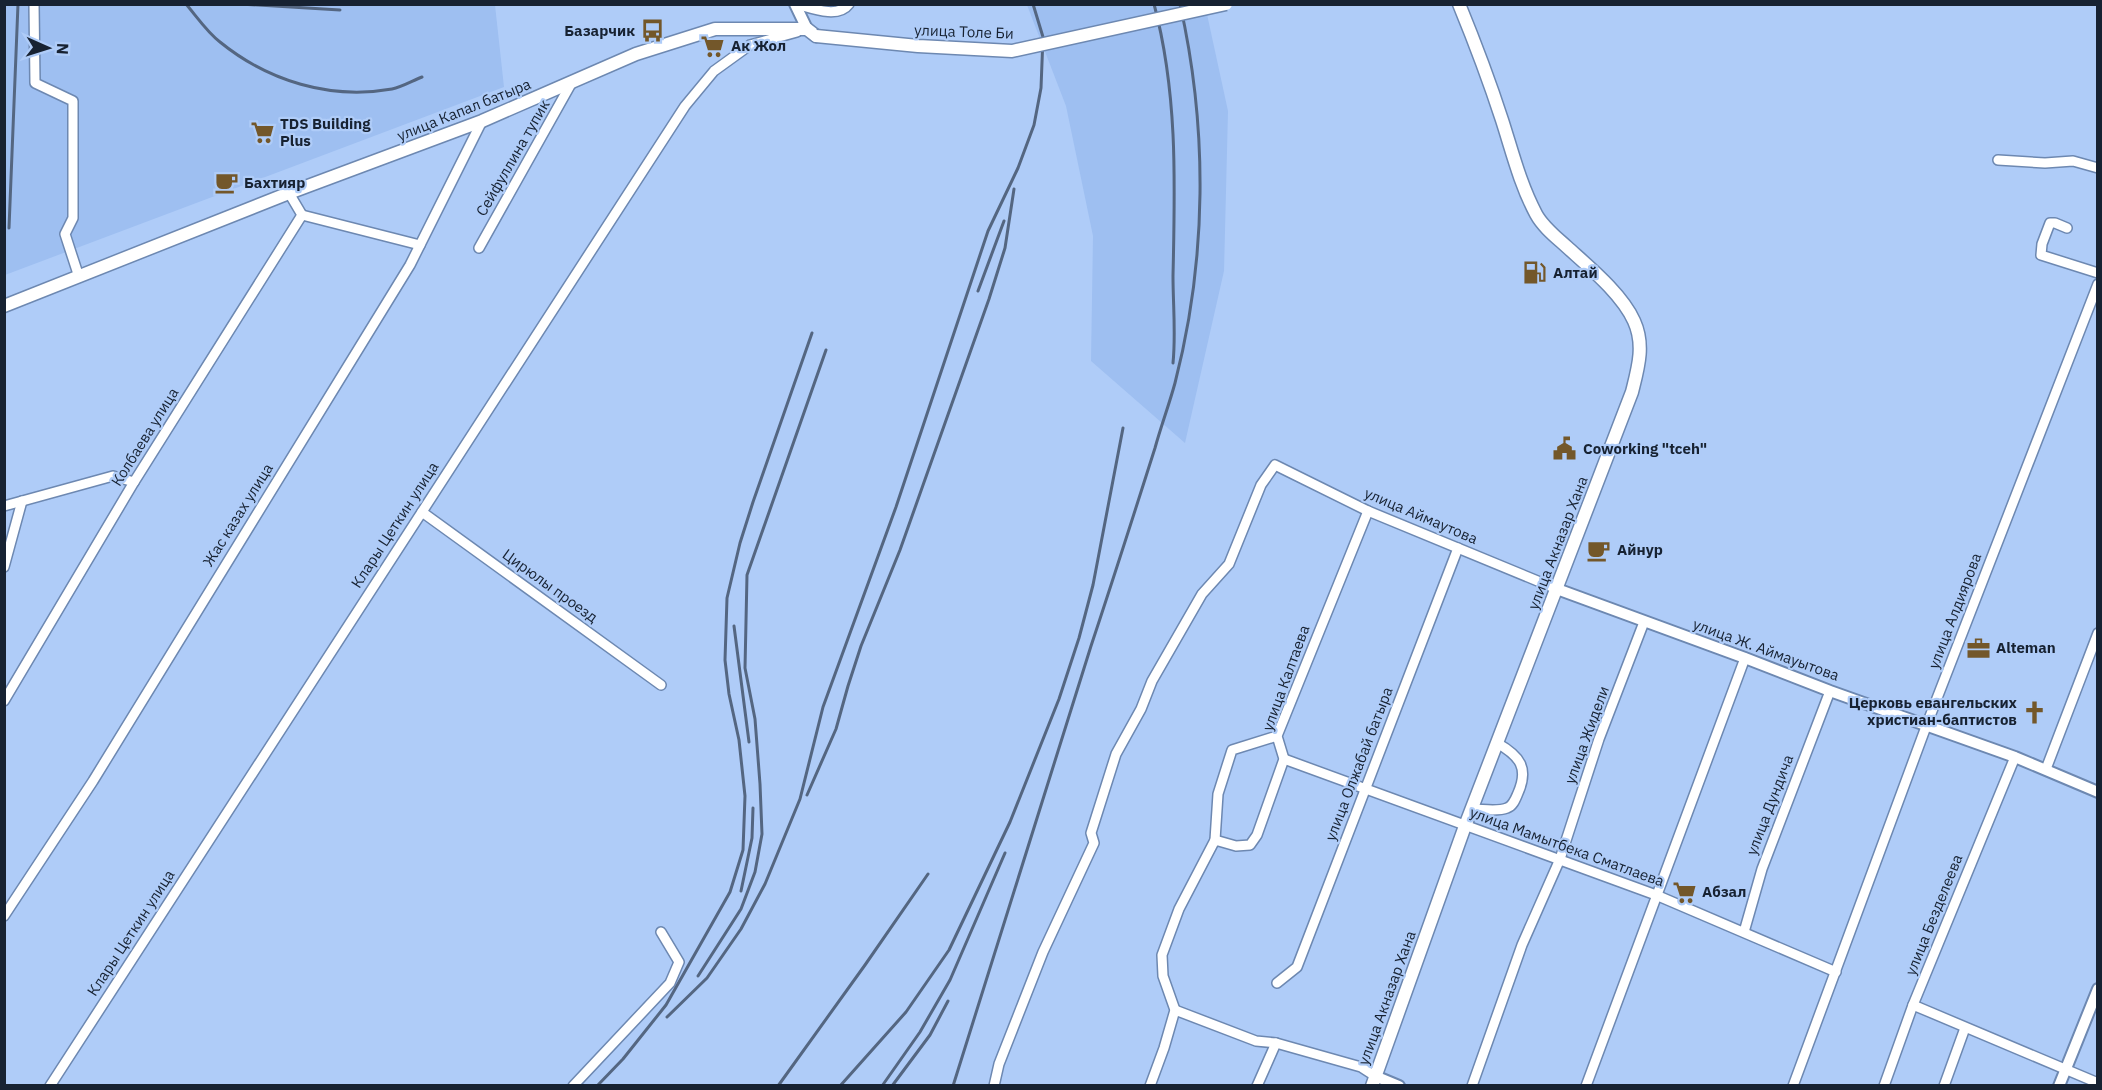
<svg xmlns="http://www.w3.org/2000/svg" width="2102" height="1090" font-family="'IBM Plex Sans',sans-serif">
<style>
.built{fill:#9ebff1}
.lines{fill:none;stroke-linecap:round;stroke-linejoin:round}
.minor-casing{stroke:#6d88b1;stroke-width:12}
.tertiary-casing{stroke:#6d88b1;stroke-width:14}
.secondary-casing{stroke:#6d88b1;stroke-width:15}
.minor{stroke:#fff;stroke-width:9}
.tertiary{stroke:#fff;stroke-width:10}
.secondary{stroke:#fff;stroke-width:12}
.rail{stroke:#546681;stroke-width:3}
.secondary-bridge-casing{stroke:#6d88b1;stroke-width:15;stroke-linecap:butt}
.secondary-bridge{stroke:#fff;stroke-width:12}
.labels{text-anchor:middle;stroke-width:4.5;stroke-linejoin:round;paint-order:stroke}
.poi-label{font-size:15px;font-weight:bold;fill:#172232;stroke:#afccf8;text-anchor:start}
.street-label{font-size:15px;fill:#172232;stroke:#afccf8}
</style>
<rect width="100%" height="100%" fill="#afccf8"/>
<g class="built">
<path d="M5,5H495L504,87L5,275Z"/>
<path d="M1027,5H1205L1228,111L1224,271L1185,443L1091,361L1093,236L1066,106Z"/>
</g>
<g class="lines">
<defs>
<g id="minor">
<path d="M34,4L35,83L73,101V218L65,234L79,277"/>
<path d="M796,4C811,8 838,19 849,4"/>
<path d="M1998,160L2045,163L2073,161L2098,168"/>
<path d="M302,215L420,245"/>
<path d="M2067,228L2055,223H2050L2042,244L2041,255L2098,273"/>
<path d="M479,248L572,82"/>
<path d="M4,506L113,476L134,482"/>
<path d="M422,512L661,685"/>
<path d="M4,567L22,501"/>
<path d="M4,701L134,482L302,215L289,193"/>
<path d="M1284,759L1656,895L1836,972"/>
<path d="M2046,769L2098,633"/>
<path d="M1473,809C1483,809 1497,812 1507,808C1513,806 1515,800 1518,793C1529,768 1520,756 1497,743"/>
<path d="M1215,840L1218,794L1232,750L1277,736"/>
<path d="M4,916L93,781L410,265L482,121"/>
<path d="M1744,932L1762,869L1830,691"/>
<path d="M1277,983L1297,967L1458,548"/>
<path d="M1913,1005L2098,1083"/>
<path d="M1175,1010L1256,1041L1276,1043L1361,1067L1375,1076"/>
<path d="M50,1086L685,106L714,71L750,45L797,32"/>
<path d="M573,1086L670,983L679,962L661,932"/>
<path d="M994,1086L999,1064L1043,952L1094,843L1091,833L1116,754L1141,709L1152,681L1202,594L1229,564L1261,485L1275,465L1368,511L1557,589"/>
<path d="M1150,1086L1164,1048L1175,1010L1163,976L1162,955L1179,909L1215,840L1236,846L1250,845L1257,835L1284,759L1277,736L1368,511"/>
<path d="M1257,1086L1276,1043"/>
<path d="M1472,1086L1522,945L1560,859L1599,739L1644,622"/>
<path d="M1586,1086L1745,658"/>
<path d="M1793,1086L1927,724L2098,284"/>
<path d="M1884,1086L1913,1005L2015,757"/>
<path d="M1944,1086L1965,1028"/>
</g>
<g id="tertiary">
<path d="M795,4L807,29"/>
<path d="M1557,589L1745,658L1830,691L2015,757L2098,792"/>
<path d="M1375,1076L1399,1086"/>
<path d="M2059,1086L2098,989"/>
</g>
<g id="secondary">
<path d="M4,306L289,193L482,121L636,54L715,29H807L816,36"/>
<path d="M1372,1086L1465,826L1632,392C1638,368 1645,345 1634,321C1622,294 1589,267 1567,247C1556,237 1543,227 1536,214C1520,184 1512,151 1502,120C1489,80 1475,43 1459,4"/>
</g>
</defs>
<use href="#minor" class="minor-casing"/>
<use href="#tertiary" class="tertiary-casing"/>
<use href="#secondary" class="secondary-casing"/>
<use href="#minor" class="minor"/>
<use href="#tertiary" class="tertiary"/>
<use href="#secondary" class="secondary"/>
<g class="rail">
<path d="M186,4C197,17 207,32 220,42C268,81 330,100 392,89C402,87 412,81 422,77"/>
<path d="M240,4L340,10"/>
<path d="M1154,4C1178,94 1175,185 1173,276C1173,305 1176,334 1173,363"/>
<path d="M9,228L18,4"/>
<path d="M978,291L1004,221"/>
<path d="M734,626L749,742"/>
<path d="M807,795L836,729L848,686L861,646L900,550L989,299L1005,248L1014,189"/>
<path d="M741,891L752,838L753,808"/>
<path d="M698,976L741,909L755,872L762,834L760,784L755,719L745,668L747,575L826,350"/>
<path d="M667,1017L707,978L741,929L765,884L800,799L823,707L896,507L988,231L1018,168L1034,125L1041,88L1043,37L1033,4"/>
<path d="M597,1086L623,1059L666,1005L730,892L743,850L745,796L739,740L729,694L725,660L727,598L740,543L753,502L812,333"/>
<path d="M778,1086L865,965L928,874"/>
<path d="M840,1086L906,1012L949,950L1010,822L1059,699L1079,638L1093,585L1123,428"/>
<path d="M882,1086L920,1032L950,980L1005,853"/>
<path d="M892,1086L930,1035L948,1001"/>
<path d="M953,1086C999,939 1045,792 1091,646C1113,580 1134,514 1155,448C1161,426 1169,405 1175,383C1207,259 1208,129 1180,4"/>
</g>
<defs>
<path id="secondary-bridge" d="M816,36L918,46L1012,51L1226,4"/>
</defs>
<use href="#secondary-bridge" class="secondary-bridge-casing"/>
<use href="#secondary-bridge" class="secondary-bridge"/>
</g>
<defs>
<symbol id="bus-bare" viewBox="-9 -9 18 18"><path d="M-5-6H5V4H4V6H2V4H-2V6H-4V4H-5ZM-3.5-4V0h7V-4ZM-3.5 1.2v1.5H-2V1.2ZM2 1.2v1.5H3.5V1.2Z" fill="#73572a" stroke="#afccf8" stroke-width="2.5" paint-order="stroke"/></symbol>
<symbol id="supermarket-bare" viewBox="-9 -9 18 18"><path d="M-6-5.5h2.5l.6 2H6L4.5 2H-2.5L-4.4-4H-6ZM-1.5 3.2a1.3 1.3 0 1 0 .1 0ZM3 3.2a1.3 1.3 0 1 0 .1 0Z" fill="#73572a" stroke="#afccf8" stroke-width="2.5" paint-order="stroke"/></symbol>
<symbol id="cafe-bare" viewBox="-9 -9 18 18"><path d="M-5.5-4.5H6V0H3Q3 3.5 0 3.5H-2.5Q-5.5 3.5-5.5 0ZM3-3.2v2h1.7v-2ZM-6 4.5H4V6H-6Z" fill="#73572a" stroke="#afccf8" stroke-width="2.5" paint-order="stroke"/></symbol>
<symbol id="fuel-bare" viewBox="-9 -9 18 18"><path d="M-5.5-6h7V0h2V4h1.3V-2.5L3-4.5l.8-.8L6-3V5H2.5V1h-1V6h-7ZM-4.2-4.7v3.2H.2V-4.7Z" fill="#73572a" stroke="#afccf8" stroke-width="2.5" paint-order="stroke"/></symbol>
<symbol id="civic-bare" viewBox="-9 -9 18 18"><path d="M-.6-6.5H3V-4.5H.6V-3L4-1V1h2V6H-6V1h2V-1L-.6-3ZM-1.2 2.5V6h2.4V2.5Z" fill="#73572a" stroke="#afccf8" stroke-width="2.5" paint-order="stroke"/></symbol>
<symbol id="office-bare" viewBox="-9 -9 18 18"><path d="M-6-3h4V-5.5h4V-3h4V5H-6ZM-1-4.5V-3h2v-1.5ZM-6 0V1H6V0Z" fill="#73572a" stroke="#afccf8" stroke-width="2.5" paint-order="stroke"/></symbol>
<symbol id="church-bare" viewBox="-9 -9 18 18"><path d="M-1.2-6h2.4v3.5h3.3v2.4h-3.3V6h-2.4V-.1h-3.3v-2.4h3.3Z" fill="#73572a" stroke="#afccf8" stroke-width="2.5" paint-order="stroke"/></symbol>
</defs>
<g fill-rule="evenodd">
<use href="#bus-bare" x="636" y="14" width="33" height="33"/>
<use href="#supermarket-bare" x="696" y="30" width="33" height="33"/>
<use href="#supermarket-bare" x="246" y="116" width="33" height="33"/>
<use href="#cafe-bare" x="210" y="166" width="33" height="33"/>
<use href="#fuel-bare" x="1518" y="256" width="33" height="33"/>
<use href="#civic-bare" x="1548" y="432" width="33" height="33"/>
<use href="#cafe-bare" x="1582" y="534" width="33" height="33"/>
<use href="#office-bare" x="1962" y="632" width="33" height="33"/>
<use href="#church-bare" x="2018" y="696" width="33" height="33"/>
<use href="#supermarket-bare" x="1668" y="876" width="33" height="33"/>
</g>
<g class="labels">
<g class="poi-label">
<text x="635" y="36" text-anchor="end">Базарчик</text>
<text x="731" y="51">Ак Жол</text>
<text x="280" y="129">TDS Building<tspan x="280" dy="17">Plus</tspan></text>
<text x="244" y="188">Бахтияр</text>
<text x="1553" y="278">Алтай</text>
<text x="1583" y="454">Coworking "tceh"</text>
<text x="1617" y="555">Айнур</text>
<text x="1996" y="653">Alteman</text>
<text x="2017" y="708" text-anchor="end">Церковь евангельских<tspan x="2017" dy="17">христиан-баптистов</tspan></text>
<text x="1702" y="897">Абзал</text>
</g>
<g class="street-label">
<text transform="translate(964 32) rotate(2)" y="5">улица Толе Би</text>
<text transform="translate(464 110) rotate(-22)" y="5">улица Капал батыра</text>
<text transform="translate(513 158) rotate(-60)" y="5">Сейфуллина тупик</text>
<text transform="translate(145 437) rotate(-58)" y="5">Колбаева улица</text>
<text transform="translate(238 515) rotate(-58)" y="5">Жас казах улица</text>
<text transform="translate(1421 516) rotate(23)" y="5">улица Аймаутова</text>
<text transform="translate(395 525) rotate(-57)" y="5">Клары Цеткин улица</text>
<text transform="translate(1558 543) rotate(-69)" y="5">улица Акназар Хана</text>
<text transform="translate(550 586) rotate(36)" y="5">Цирюлы проезд</text>
<text transform="translate(1955 611) rotate(-69)" y="5">улица Алдиярова</text>
<text transform="translate(1766 650) rotate(20)" y="5">улица Ж. Аймауытова</text>
<text transform="translate(1286 678) rotate(-70)" y="5">улица Калтаева</text>
<text transform="translate(1587 735) rotate(-70)" y="5">улица Жидели</text>
<text transform="translate(1359 764) rotate(-69)" y="5">улица Олжабай батыра</text>
<text transform="translate(1770 805) rotate(-69)" y="5">улица Дундича</text>
<text transform="translate(1567 847) rotate(20)" y="5">улица Мамытбека Сматлаева</text>
<text transform="translate(1934 915) rotate(-68)" y="5">улица Безделеева</text>
<text transform="translate(131 933) rotate(-57)" y="5">Клары Цеткин улица</text>
<text transform="translate(1387 998) rotate(-70)" y="5">улица Акназар Хана</text>
</g>
</g>
<rect width="2102" height="1090" fill="none" stroke="#172232" stroke-width="12"/>
<g transform="translate(48 48) rotate(93)" stroke="#afccf8" stroke-width="4.5" paint-order="stroke">
<path d="M0-4.5L10 22L0 15L-10 22Z" fill="#172232"/>
<text y="-9" font-size="16" font-weight="bold" text-anchor="middle" fill="#172232">N</text>
</g>
</svg>
